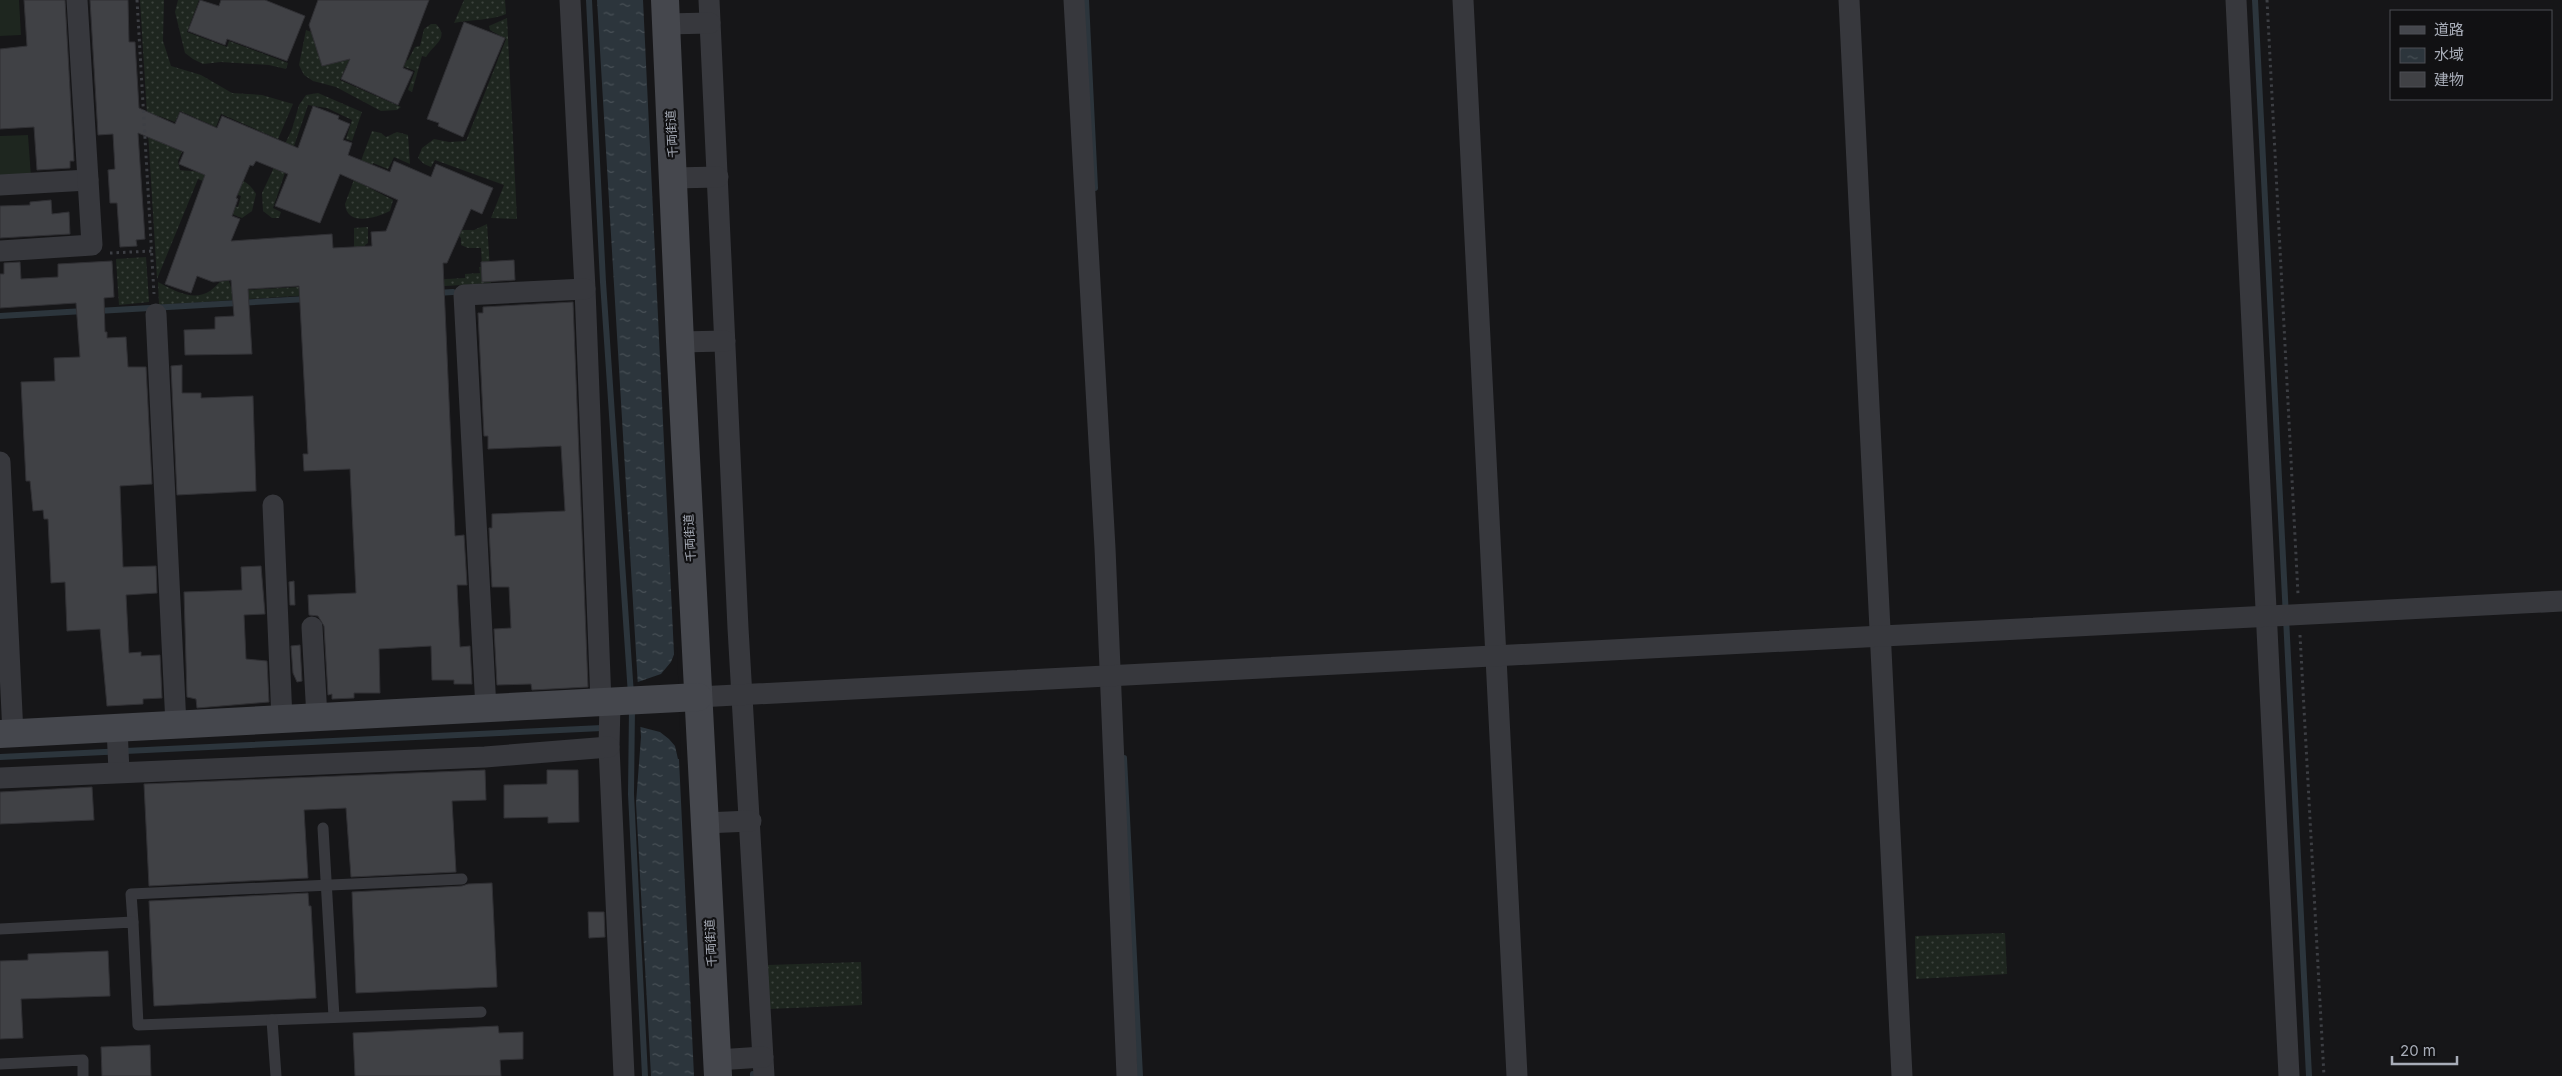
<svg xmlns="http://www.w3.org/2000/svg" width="2562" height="1076" font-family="Inter,'Noto Sans JP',sans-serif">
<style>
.grass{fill:url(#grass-dots)}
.green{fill:#1e261f}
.water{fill:url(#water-ripples)}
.pier{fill:#161618}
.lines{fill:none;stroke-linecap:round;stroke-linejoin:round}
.stream{stroke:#2c353c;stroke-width:6}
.building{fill:#404145;stroke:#303034;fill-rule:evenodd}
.path{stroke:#3d3f44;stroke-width:3;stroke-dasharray:2.5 4;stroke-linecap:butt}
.lane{stroke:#37383d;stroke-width:11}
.street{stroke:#37383d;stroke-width:21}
.secondary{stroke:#45474d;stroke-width:28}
.labels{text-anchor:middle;stroke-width:4.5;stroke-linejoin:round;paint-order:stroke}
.street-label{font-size:12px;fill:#a8adb8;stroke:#111113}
</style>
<defs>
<pattern id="grass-dots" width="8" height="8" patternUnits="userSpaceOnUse" patternTransform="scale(1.25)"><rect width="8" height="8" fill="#1e261f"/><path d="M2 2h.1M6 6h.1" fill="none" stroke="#3c433d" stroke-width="1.8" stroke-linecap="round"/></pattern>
<pattern id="water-ripples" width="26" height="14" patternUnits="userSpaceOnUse" patternTransform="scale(1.25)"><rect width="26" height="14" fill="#2c353c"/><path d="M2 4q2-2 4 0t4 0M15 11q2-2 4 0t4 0" fill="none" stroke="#485056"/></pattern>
</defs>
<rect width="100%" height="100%" fill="#161618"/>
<g class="grass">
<path d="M140,0H164L163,41L171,66L201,75L232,93L262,95L293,104L278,139L221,114L216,127L180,111L175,122L159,116L151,137L182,152L178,161L180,170C202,173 244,169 256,194L252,211L242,218L229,213V205L238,207L241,196L198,179L157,279Z"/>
<path d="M178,0H199L187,32L227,47L229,41L288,63L286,69L269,65L221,62L203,64L193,59L185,53L175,12Z"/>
<path d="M464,0H505L506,14C490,21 472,19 454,23Z"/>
<path d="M507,18L517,219L491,218L504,185L435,160L431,167L424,164L418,158L422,148L434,139L449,142L466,141L506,39L490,30L489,26Z"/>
<path d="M431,24H436C450,38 434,44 426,57L422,56L412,92L408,90L415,71L395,63L408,60L415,47L420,46L424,29Z"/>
<path d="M306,30L345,44L357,42L340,80L401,107L397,110L381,111L336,87L313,81L304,75L299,65Z"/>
<path d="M318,93L362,112L352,141L346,139L352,120L327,108L308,105L273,208L281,212L279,218H272L263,211L262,193L292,129L299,105L306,95Z"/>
<path d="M372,131L381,133L386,137L397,132L408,135L410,164L394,157L388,169L373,163L364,185L393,200L390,211C376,218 347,227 345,204Z"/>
<path d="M487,224L491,283L159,305L158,282C187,298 206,305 226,273L231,287H245L246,290L465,278V274L480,273L479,267H482L481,248H468L461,245V238L458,235L460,230H474Z"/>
<path d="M368,227V243L365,245V250H354V228Z"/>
<path d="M146,257L149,302L119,305L116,259Z"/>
<path d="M2005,933L2007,974L1916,979L1915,936Z"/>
<path d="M861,962L862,1005L769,1009L768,965Z"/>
</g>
<g class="green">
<path d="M0,0H19L21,35L0,36Z"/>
<path d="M28,135L31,176L0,177V136Z"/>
</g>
<path class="water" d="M597,0H643L694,1076H651L636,803L641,737Z"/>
<path class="pier" d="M677,647L681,759H678L675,746L669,739L660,732L637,726L635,683L661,674L671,662Z"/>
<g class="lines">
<g class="stream">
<path d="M589,0L603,282L631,695"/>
<path d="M1086,0L1095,188"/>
<path d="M2255,0L2309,1076"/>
<path d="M436,293L453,292"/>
<path d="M97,311L307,299"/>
<path d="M0,316L84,311"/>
<path d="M632,708L631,794L645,1076"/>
<path d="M0,757L602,728"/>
<path d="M1124,758L1140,1076"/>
<path d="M753,1074V1076"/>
</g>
</g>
<g class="building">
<path d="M24,0H65L74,161H70V168L37,170L34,127L0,129V49L27,46Z"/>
<path d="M90,0H128L129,42H135L139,108L175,124L180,112L217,128L222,116L298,148L313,106L339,116L338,119L350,124L343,140L352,143L348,155L390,172L394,161L431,177L436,164L493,188L482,214L471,209L447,263H443L455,536L464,535L467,585H457L460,647L470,646L472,684H454V680H432L431,646L379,649L380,693H354V698L332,699V694L328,695L324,626L318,616L309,615L308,595L356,593L350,469L304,471L303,454H308L299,286L248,289L252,354L185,355L184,330L215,329V317L234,316L231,280L213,282L197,276L191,293L165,284L205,175L179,164L184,152L138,133L145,239L136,240L137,246L120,247L117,203H110L108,170L115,169L113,134L98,135ZM256,161L288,174L275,206L320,223L340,174L398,200L386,231L371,232L372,246L333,248L332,234L231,241L240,219L232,216L238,199L236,198L250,165L253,166Z"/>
<path d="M200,0L219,6L221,0H265L305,16L287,61L227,39L225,45L188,31Z"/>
<path d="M318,0H429L403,68L413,72L398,105L341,79L350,59L322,66L309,25Z"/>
<path d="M464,22L505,38L463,137L438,126L439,123L427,119Z"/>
<path d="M51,200L52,214L69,212L70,234L0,238V206L30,205V202Z"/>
<path d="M514,260L515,280L482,282L481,262Z"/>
<path d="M112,261L114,297L104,298L105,332H107V338L126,337L128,367H146L152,484L120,486L123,567L156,566L157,593L126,595L129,653L141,652V656L160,655L162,698L143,699V704L107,706L100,629L67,631L65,582L51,583L48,519H44L43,510L33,511L30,481H26L21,382L55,381L54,358L80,357L76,303L0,308V274H4V263L20,262L21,279L58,277V264Z"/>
<path d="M573,302L588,687L532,690L531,684L497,685L494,629L511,628L509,587H492L489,528H492V514L565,511L561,446L488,449V436H484L478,313H483V307Z"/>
<path d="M182,365V393H201V398L253,396L256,491L177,495L171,366Z"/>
<path d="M261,566L265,614L244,615L246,659L267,661L269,702L197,708L196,699L187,697L184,592L242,590L241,567Z"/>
<path d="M294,581L295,605H290L289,582Z"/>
<path d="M300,645L302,681L297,682L293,673L291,646Z"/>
<path d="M485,770L486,800L452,801L456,872L351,877L346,808L304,810L308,878L149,886L144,784Z"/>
<path d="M547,770H578L579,822L548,823V817L504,818V785L547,784Z"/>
<path d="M92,787L94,820L0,824V792Z"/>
<path d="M492,883L497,987L356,993L352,892L462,886L468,884Z"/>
<path d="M308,893L309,906H311L316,998L154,1006L149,901Z"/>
<path d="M588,912H604L605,937L589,938Z"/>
<path d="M108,951L110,996L21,999L23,1038L0,1039V961L28,960V954Z"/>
<path d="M498,1026L499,1033L523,1032V1059L500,1060L501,1076H355L353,1033Z"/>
<path d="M150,1045L151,1076H102L101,1047Z"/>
</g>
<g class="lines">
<g class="path">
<path d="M137,0L154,294"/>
<path d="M2267,0L2298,594"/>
<path d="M110,253L152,251"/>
<path d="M2300,635L2324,1076"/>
</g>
<g class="lane">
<path d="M323,828L334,1017"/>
<path d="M133,922L131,894L462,879"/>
<path d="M0,929L133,922L138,1025L481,1012"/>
<path d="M272,1020L276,1076"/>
<path d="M0,1064L83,1060V1076"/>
</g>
<g class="street">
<path d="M570,0L585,289L601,703"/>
<path d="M709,0L738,628L764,1076"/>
<path d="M1074,0L1105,548L1127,1076"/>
<path d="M1463,0L1517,1076"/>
<path d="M1849,0L1902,1076"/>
<path d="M2236,0L2289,1076"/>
<path d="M666,24L710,23"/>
<path d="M674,178L718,177"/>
<path d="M0,185L88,180"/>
<path d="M0,251L92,245L77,0"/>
<path d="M156,314L176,725"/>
<path d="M680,342L725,341"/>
<path d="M0,462L13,734"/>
<path d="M273,505L282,720"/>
<path d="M312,627L317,718"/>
<path d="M698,697L2562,601"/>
<path d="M610,703L609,747L624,1076"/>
<path d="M486,709L464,295L585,289"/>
<path d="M117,728L119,771"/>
<path d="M0,778L485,757L609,747"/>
<path d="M704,823L751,821"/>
<path d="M717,1060L763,1057"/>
</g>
<g class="secondary">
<path d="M665,0L680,342L718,1076"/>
<path d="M0,734L698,697"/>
</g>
</g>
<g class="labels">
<g class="street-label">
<text transform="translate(672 134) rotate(-93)" y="4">千両街道</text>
<text transform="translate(690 538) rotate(-93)" y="4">千両街道</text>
<text transform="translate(711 943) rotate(-93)" y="4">千両街道</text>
</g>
</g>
<rect x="2390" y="10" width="162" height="90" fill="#111113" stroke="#4d4f55"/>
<rect x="2400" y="26" width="25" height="8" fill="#45474d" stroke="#4d4f55"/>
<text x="2434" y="35" font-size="15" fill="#a8adb8">道路</text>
<rect x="2400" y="48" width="25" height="15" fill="url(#water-ripples)" stroke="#4d4f55"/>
<text x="2434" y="60" font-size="15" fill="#a8adb8">水域</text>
<rect x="2400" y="72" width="25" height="15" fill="#404145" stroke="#4d4f55"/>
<text x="2434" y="85" font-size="15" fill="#a8adb8">建物</text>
<path d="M2392 1056v8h65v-8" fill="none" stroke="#a8adb8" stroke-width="2.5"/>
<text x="2400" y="1056" font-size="15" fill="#a8adb8" stroke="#111113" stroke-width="4" paint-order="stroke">20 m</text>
</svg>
